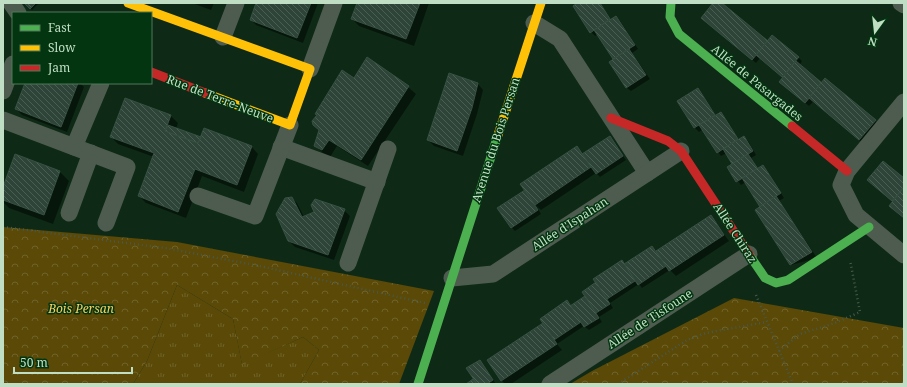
<svg xmlns="http://www.w3.org/2000/svg" width="907" height="387" font-family="'Noto Serif',serif">
<style>
.grass{fill:url(#grass-tufts)}
.forest{fill:url(#forest-crowns)}
.shadow{fill:#0007}
.building{fill:url(#building-back-hatch);stroke:#365142}
.lines{fill:none;stroke-linecap:round;stroke-linejoin:round}
.path{stroke:#49594c;stroke-width:2.5;stroke-dasharray:1 3;stroke-linecap:butt}
.street{stroke:#4d5c4f;stroke-width:17}
.fast{stroke:#4caf50;stroke-width:9}
.slow{stroke:#ffc107;stroke-width:9}
.jam{stroke:#c62828;stroke-width:9}
.labels{text-anchor:middle;stroke-width:3;stroke-linejoin:round;paint-order:stroke}
.street-label{font-size:12px;fill:#c0dec3;stroke:#033511}
.park-label{font-size:12px;font-style:italic;fill:#facf5f;stroke:#033511}
</style>
<defs>
<pattern id="grass-tufts" width="24" height="20" patternUnits="userSpaceOnUse"><rect width="24" height="20" fill="#5a4907"/><path d="M3 7l-1-3M5 7V3M7 7l1-3M15 17l-1-3M17 17v-4M19 17l1-3" fill="none" stroke="#70632a"/></pattern>
<pattern id="forest-crowns" width="20" height="18" patternUnits="userSpaceOnUse"><rect width="20" height="18" fill="#5a4907"/><path d="M2 6a3 3 0 1 1 6 0M12 15a3 3 0 1 1 6 0" fill="none" stroke="#70632a"/></pattern>
<pattern id="building-back-hatch" width="6" height="6" patternUnits="userSpaceOnUse"><rect width="6" height="6" fill="#2e4438"/><path d="M-1 5l2 2M0 0l6 6M5-1l2 2" fill="none" stroke="#4a5f53"/></pattern>
</defs>
<rect width="100%" height="100%" fill="#0e2a16"/>
<path class="grass" d="M177,285L233,319L242,364L303,337L319,350L300,384H133L147,361Z"/>
<g class="forest">
<path d="M3,227L177,242L434,291L399,384H300L319,350L303,337L242,365L233,319L177,285L147,361L133,384H3Z"/>
<path d="M734,298L904,328V384H570L592,371Z"/>
</g>
<g class="shadow">
<path d="M25,3H39L32,10Z"/>
<path d="M192,3H214L211,10Z"/>
<path d="M257,3H318L303,43L256,25L251,20Z"/>
<path d="M358,3H429L414,46L359,26L352,19Z"/>
<path d="M579,3H600L611,20L616,17L620,21L638,49L632,53L650,79L631,91L627,88L610,62L615,59L598,34L595,36L591,32Z"/>
<path d="M714,3H720L768,42L773,36L799,58L802,61L799,66L822,85L875,121L879,124L863,143L813,102L809,106L784,85V78L760,58L756,63L706,21Z"/>
<path d="M367,59L408,87L416,94L368,166L337,146L330,157L323,153L316,146Z"/>
<path d="M26,83H80L84,87L67,132L22,115L16,109Z"/>
<path d="M478,84L483,90L477,114L463,156L434,146L428,140Z"/>
<path d="M698,89L716,116L721,113L739,140L744,137L748,141L756,155L751,158L759,170L763,167L767,171L784,198L779,201L817,258L791,265L756,210L761,207L746,182L741,185L728,168L734,164L727,153L721,156L718,152L703,129L699,132L695,128L678,102Z"/>
<path d="M125,99L171,116L178,123L176,129L201,139L251,146L258,154L244,192L202,176L186,218L146,203L139,196L154,157L118,144L111,137Z"/>
<path d="M609,137L626,160L600,177L596,173L541,210L536,205L541,214L515,231L512,228L525,192L577,148L584,154Z"/>
<path d="M16,155L60,172L69,181L53,224L9,208L3,202V190Z"/>
<path d="M291,198L297,203L304,217L344,210L350,216L334,260L295,247L289,241Z"/>
<path d="M710,216L729,241L676,276L670,270L642,288L639,284L610,303L613,308L599,317L602,322L589,330L584,326L557,344L562,350L511,384H505L502,381L489,360L543,324L567,302L571,306L586,297L625,265L652,247L657,251Z"/>
<path d="M479,361L483,365L496,384H467L475,379Z"/>
</g>
<g class="building">
<path d="M24,3H36L30,9Z"/>
<path d="M256,3H311L297,38L250,20Z"/>
<path d="M357,3H420L406,39L351,19Z"/>
<path d="M577,3H600L610,19L590,33L573,6Z"/>
<path d="M713,3H722L768,41L752,60L701,18Z"/>
<path d="M616,16L635,45L613,59L594,30Z"/>
<path d="M772,35L799,57L782,77L756,55Z"/>
<path d="M629,49L646,75L626,88L609,62Z"/>
<path d="M367,57L409,86L361,160L329,140L322,150L314,146L319,130L313,125L312,121L317,115L315,114L342,70L354,78Z"/>
<path d="M796,61L822,83L805,103L779,82Z"/>
<path d="M449,73L478,83L472,108L457,151L427,140Z"/>
<path d="M825,78L876,120L859,140L809,98Z"/>
<path d="M25,83H78L61,127L15,109Z"/>
<path d="M698,88L715,115L694,128L677,101Z"/>
<path d="M125,98L171,115L165,131L198,143L204,128L252,146L237,185L195,169L178,212L138,196L154,153L110,137Z"/>
<path d="M721,112L738,139L717,153L699,125Z"/>
<path d="M168,125L201,137L198,143L165,131Z"/>
<path d="M610,136L623,156L596,174L582,154Z"/>
<path d="M744,136L753,151L732,164L723,149Z"/>
<path d="M577,146L591,167L535,205L520,184Z"/>
<path d="M15,154L60,171L44,215L3,200V187Z"/>
<path d="M748,154L758,169L736,182L727,167Z"/>
<path d="M883,161L904,178V187L892,201L867,180Z"/>
<path d="M763,165L781,193L760,207L742,178Z"/>
<path d="M904,187V218L889,206Z"/>
<path d="M525,190L538,210L511,228L497,208Z"/>
<path d="M776,196L812,252L790,265L755,210Z"/>
<path d="M292,197L302,217L314,212L311,205L315,199L345,209L328,255L288,241L276,214L285,198Z"/>
<path d="M711,215L724,235L669,271L656,251Z"/>
<path d="M652,246L666,266L638,285L624,264Z"/>
<path d="M622,260L635,281L607,299L593,279Z"/>
<path d="M596,282L610,304L596,313L582,292Z"/>
<path d="M585,296L599,318L584,327L570,306Z"/>
<path d="M567,300L581,322L554,340L540,319Z"/>
<path d="M543,323L557,344L501,381L487,360Z"/>
<path d="M480,360L493,380L487,384H477L466,368Z"/>
<path d="M473,379L477,384H466Z"/>
</g>
<g class="lines">
<g class="path">
<path d="M3,227L165,248L255,265L425,303"/>
<path d="M756,295L793,384"/>
<path d="M779,351L800,334L835,323L860,312L850,260"/>
<path d="M618,384L687,340L706,333L767,322"/>
</g>
<g class="street">
<path d="M11,3L18,13"/>
<path d="M901,3L904,5"/>
<path d="M534,23L560,39L647,173"/>
<path d="M223,37L236,3"/>
<path d="M310,69L334,3"/>
<path d="M3,91L13,64"/>
<path d="M904,102L847,171L841,185L856,215L904,255"/>
<path d="M3,120L127,167L106,223"/>
<path d="M74,147L101,83"/>
<path d="M281,147L377,182"/>
<path d="M198,196L255,216L290,125"/>
<path d="M69,213L91,153"/>
<path d="M348,263L388,149"/>
<path d="M452,278L493,274L681,151"/>
<path d="M550,384L749,254"/>
</g>
<g class="fast">
<path d="M671,3L670,17L679,34L792,126"/>
<path d="M750,256L765,278L776,283L788,280L869,227"/>
<path d="M418,384L498,135"/>
</g>
<g class="slow">
<path d="M128,3L310,69L290,125L205,93"/>
<path d="M498,135L541,3"/>
</g>
<g class="jam">
<path d="M151,72L205,93"/>
<path d="M611,118L668,141L681,151L750,256"/>
<path d="M792,126L847,171"/>
</g>
</g>
<g class="labels">
<g class="street-label">
<text transform="translate(757 83) rotate(39)" y="4">Allée de Pasargades</text>
<text transform="translate(220 99) rotate(21)" y="4">Rue de Terre-Neuve</text>
<text transform="translate(496 140) rotate(-72)" y="4">Avenue du Bois Persan</text>
<text transform="translate(570 224) rotate(-33)" y="4">Allée d'Ispahan</text>
<text transform="translate(735 233) rotate(57)" y="4">Allée Chiraz</text>
<text transform="translate(650 319) rotate(-33)" y="4">Allée de Tisfoune</text>
</g>
<g class="park-label">
<text x="81" y="313">Bois Persan</text>
</g>
</g>
<rect width="907" height="387" fill="none" stroke="#c0dec3" stroke-width="8"/>
<rect x="12" y="12" width="140" height="72" fill="#033511" stroke="#4f7958"/>
<rect x="20" y="25" width="20" height="6" fill="#4caf50" stroke="#4f7958"/>
<text x="48" y="32" font-size="12" fill="#c0dec3">Fast</text>
<rect x="20" y="45" width="20" height="6" fill="#ffc107" stroke="#4f7958"/>
<text x="48" y="52" font-size="12" fill="#c0dec3">Slow</text>
<rect x="20" y="65" width="20" height="6" fill="#c62828" stroke="#4f7958"/>
<text x="48" y="72" font-size="12" fill="#c0dec3">Jam</text>
<g transform="translate(875 32) rotate(195)" stroke="#033511" stroke-width="3" paint-order="stroke">
<path d="M0-3L7 15L0 10L-7 15Z" fill="#c0dec3"/>
<text y="-6" font-size="11" font-weight="bold" text-anchor="middle" fill="#c0dec3">N</text>
</g>
<path d="M14 367v6h118v-6" fill="none" stroke="#c0dec3" stroke-width="2"/>
<text x="20" y="367" font-size="12" fill="#c0dec3" stroke="#033511" stroke-width="3" paint-order="stroke">50 m</text>
</svg>
